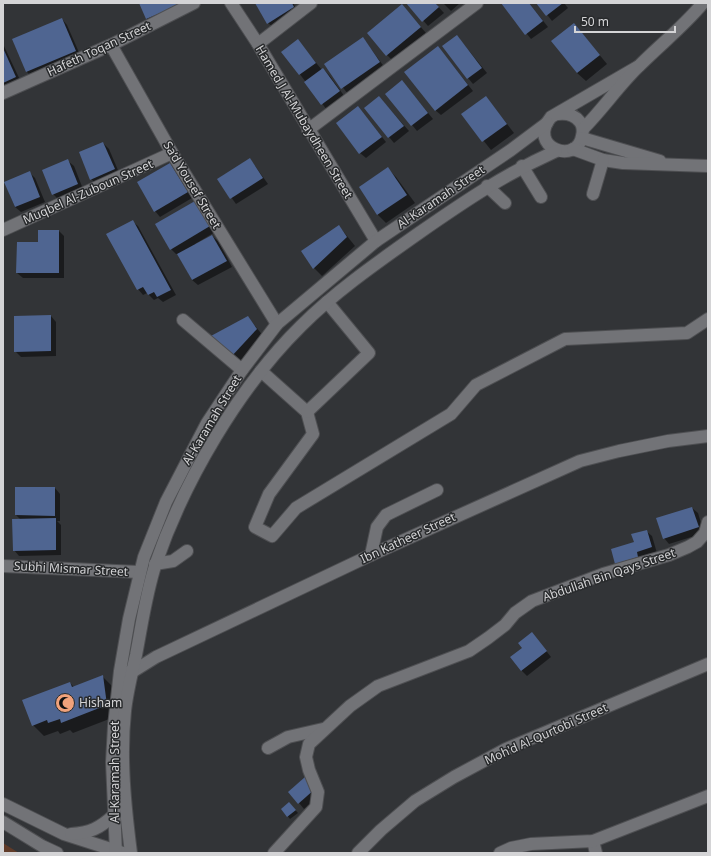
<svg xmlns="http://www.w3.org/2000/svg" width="711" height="856" font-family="'Noto Sans',sans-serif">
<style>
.green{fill:#603b29}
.shadow{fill:#0007}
.building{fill:#4f6591}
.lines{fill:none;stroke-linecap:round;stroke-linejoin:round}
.minor-casing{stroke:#4e4f52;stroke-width:14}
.minor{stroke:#727377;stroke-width:12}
.labels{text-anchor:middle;stroke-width:3;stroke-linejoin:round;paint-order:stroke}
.street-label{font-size:12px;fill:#d4d4d6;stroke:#282a2c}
.poi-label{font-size:12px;fill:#d4d4d6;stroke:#282a2c;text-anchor:start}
</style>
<rect width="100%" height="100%" fill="#323437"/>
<path class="green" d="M3,843L19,853H3Z"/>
<g class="shadow">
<path d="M140,3H201L152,24L147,19Z"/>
<path d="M256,3H293L299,13L274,28L268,23Z"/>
<path d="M408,3H435L444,13L428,26Z"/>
<path d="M443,3H460L451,11Z"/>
<path d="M502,3H529L548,27L531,39Z"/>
<path d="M538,3H564L568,8L552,21Z"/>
<path d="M402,5L426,33L392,60L387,55Z"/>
<path d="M62,19L67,25L81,57L32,77L27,72L13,40Z"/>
<path d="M574,24L607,64L586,81L577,73Z"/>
<path d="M457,36L487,73L473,84L468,78Z"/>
<path d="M363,38L385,68L348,94L325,65Z"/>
<path d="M298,41L322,70L323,69L329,75L345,97L327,110L283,52Z"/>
<path d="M3,44L21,82L3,90Z"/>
<path d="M438,47L473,91L441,115L435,110Z"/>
<path d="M402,81L433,119L417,131L387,94Z"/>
<path d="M379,97L409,131L394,143L365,108Z"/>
<path d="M486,97L514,133L491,150L462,114Z"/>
<path d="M358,107L386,142L366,158L360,153Z"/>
<path d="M103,143L109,149L120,175L97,184L91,179Z"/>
<path d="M250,159L268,184L236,204L218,179Z"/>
<path d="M68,161L74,166L83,189L58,199L53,194Z"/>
<path d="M170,164L176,170L192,198L160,217L155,211Z"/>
<path d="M388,169L396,177L415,203L386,223L378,215L361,187Z"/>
<path d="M30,173L35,178L45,202L21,212L15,207L5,183Z"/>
<path d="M194,202L215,232L195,244L196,245L212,236L218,241L232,267L198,285L192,280L178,254H176L171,249Z"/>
<path d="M132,221L138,226L176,295L163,302L158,298L154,300L147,293L143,295L138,289Z"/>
<path d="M339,226L355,246L322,276L314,268Z"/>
<path d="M59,231L64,236V278H23L17,273Z"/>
<path d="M51,316L56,322V356L21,357L15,351Z"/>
<path d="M248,317L264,337L239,364L219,345Z"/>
<path d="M55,488L60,494V521H57L61,525V555L19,556L14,550L21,520L16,515Z"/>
<path d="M692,508L698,513L704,533L669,544L664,538Z"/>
<path d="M646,531L652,536L657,553L622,569L616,563Z"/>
<path d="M532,633L551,657L527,676L521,670L524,648Z"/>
<path d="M102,676L113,687L117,716L73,733L70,730L60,734L58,731L44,736L33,725L70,683L74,687Z"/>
<path d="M310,784L320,795L304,809L299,803Z"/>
<path d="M289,803L298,813L290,819L282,809Z"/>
</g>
<g class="building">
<path d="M139,3H184L146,19Z"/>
<path d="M255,3H292L294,7L267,24Z"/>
<path d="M406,3H435L439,7L422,22Z"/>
<path d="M501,3H529L543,21L525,35Z"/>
<path d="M536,3H563L546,16Z"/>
<path d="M402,4L421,27L386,56L367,33Z"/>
<path d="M62,18L76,51L26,72L12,39Z"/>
<path d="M574,23L600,55L577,73L551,41Z"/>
<path d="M457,35L482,68L467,79L442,46Z"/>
<path d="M363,37L380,62L341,89L324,64Z"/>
<path d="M298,39L316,63L299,75L281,52Z"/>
<path d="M438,46L468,85L435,111L404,72Z"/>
<path d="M3,48L16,77L3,83Z"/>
<path d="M323,68L340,91L321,105L304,82Z"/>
<path d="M402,80L428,113L411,126L385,94Z"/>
<path d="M379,96L404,126L388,138L364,108Z"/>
<path d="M486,96L507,124L482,142L461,114Z"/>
<path d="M358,106L382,137L359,154L336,123Z"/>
<path d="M103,142L115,169L90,180L79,152Z"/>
<path d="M250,158L263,178L230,199L217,179Z"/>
<path d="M68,159L78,184L52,195L42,170Z"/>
<path d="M170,163L188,192L154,212L137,182Z"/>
<path d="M388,167L407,195L377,215L359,187Z"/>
<path d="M30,171L40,197L15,207L4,182Z"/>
<path d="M195,201L210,226L170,250L155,224Z"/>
<path d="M133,220L171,290L157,297L154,292L148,295L143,287L137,290L106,234Z"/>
<path d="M339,225L347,237L313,269L301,251Z"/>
<path d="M38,230H59V273H16L17,242H38Z"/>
<path d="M212,235L227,261L192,280L177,254Z"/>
<path d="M51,315V351L14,352V316Z"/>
<path d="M248,316L257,329L231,357L209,337Z"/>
<path d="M15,487H55V516L15,515Z"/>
<path d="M692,507L699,527L663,539L656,518Z"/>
<path d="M56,518V550L13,551L12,519Z"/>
<path d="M647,530L652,547L637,552L638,557L615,564L611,549L634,542L631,534Z"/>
<path d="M532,632L547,651L521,671L510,657L522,648L518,643Z"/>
<path d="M103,675L107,705L61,723L60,719L48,723L47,720L32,726L22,700L70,682L72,687Z"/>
<path d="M305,777L315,789L298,804L288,792Z"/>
<path d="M289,802L296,810L287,817L281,809Z"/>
</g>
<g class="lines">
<defs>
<g id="minor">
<path d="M231,3L258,44L376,241"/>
<path d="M258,44L311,3"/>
<path d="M111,45L172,153L277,324"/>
<path d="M3,93L111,45L194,3"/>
<path d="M558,114C566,113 574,114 580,122C583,126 583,132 582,136C577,166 526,147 551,117L639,66"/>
<path d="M583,129C603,109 619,85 640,65C661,44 684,26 703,3"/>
<path d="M308,130L477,3"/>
<path d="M582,138L660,161"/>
<path d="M573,149L603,160L623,163L708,166"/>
<path d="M522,166L541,197"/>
<path d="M487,186L505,203"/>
<path d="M593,194L603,160"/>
<path d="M3,230L172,153"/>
<path d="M183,320L242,370"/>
<path d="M261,371L307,412L313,434L269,494L255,527L272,536L296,508L451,414L476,385L565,339L687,333L708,319"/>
<path d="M307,412L369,353L327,302"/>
<path d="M371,555L377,527L386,515L437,490"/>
<path d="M155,564L173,561L187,551"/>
<path d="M3,566L139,572"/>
<path d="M129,672H132L156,657L371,555L580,461L619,451L668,441L708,436"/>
<path d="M268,748L288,737L323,729"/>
<path d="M3,804L64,834L123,853"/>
<path d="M3,822L42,846L57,853"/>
<path d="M71,834C90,833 100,828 114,815"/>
<path d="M593,841L596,853"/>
<path d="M116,853L112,762L114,726L120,671L129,619L144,557L166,502L207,423L242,370L277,324L376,241L511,150L547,123"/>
<path d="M131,853C125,806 120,758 125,711C127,692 132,673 136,655C142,624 146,593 156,563C184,481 239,387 301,326C336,291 378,262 419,233C465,201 505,174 556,151"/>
<path d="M274,853L316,807L318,792L309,770L306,757L309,744L350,706L378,686L469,651L488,638L505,625L515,613L532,601L603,574L669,555L688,547L697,542L705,533L708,522"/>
<path d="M358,853L381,830L415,801L454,777L506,749L708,664"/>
<path d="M500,853L511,848L531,844L593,841L708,796"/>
</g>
</defs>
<use href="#minor" class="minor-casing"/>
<use href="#minor" class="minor"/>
</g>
<defs>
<symbol id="mosque-disc" viewBox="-11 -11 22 22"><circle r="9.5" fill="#f1a27b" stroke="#282a2c"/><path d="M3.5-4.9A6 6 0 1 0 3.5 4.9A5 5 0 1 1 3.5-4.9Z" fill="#111"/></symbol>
</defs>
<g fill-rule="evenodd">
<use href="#mosque-disc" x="54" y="692" width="22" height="22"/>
</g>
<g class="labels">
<g class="street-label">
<text transform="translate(99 49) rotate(-25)" y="4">Hafeth Toqan Street</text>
<text transform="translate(304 122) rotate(59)" y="4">Hamed J Al-Mubaydheen Street</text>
<text transform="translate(192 185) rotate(59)" y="4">Sa‘d Yousef Street</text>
<text transform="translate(88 192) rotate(-24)" y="4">Muqbel Al-Zuboun Street</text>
<text transform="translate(441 197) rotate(-34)" y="4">Al-Karamah Street</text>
<text transform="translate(212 420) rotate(-59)" y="4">Al-Karamah Street</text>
<text transform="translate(408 538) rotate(-25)" y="4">Ibn Katheer Street</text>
<text transform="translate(71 569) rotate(3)" y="4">Subhi Mismar Street</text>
<text transform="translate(609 575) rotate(-19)" y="4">Abdullah Bin Qays Street</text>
<text transform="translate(546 734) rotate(-24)" y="4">Moh'd Al-Qurtobi Street</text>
<text transform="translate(115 772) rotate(-90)" y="4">Al-Karamah Street</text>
</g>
<g class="poi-label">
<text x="79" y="707">Hisham</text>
</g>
</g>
<rect width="711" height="856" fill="none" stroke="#d4d4d6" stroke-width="8"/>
<path d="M575 26v6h100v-6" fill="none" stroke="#d4d4d6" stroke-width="2"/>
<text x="581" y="26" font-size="12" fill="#d4d4d6" stroke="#282a2c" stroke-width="3" paint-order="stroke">50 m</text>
</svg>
